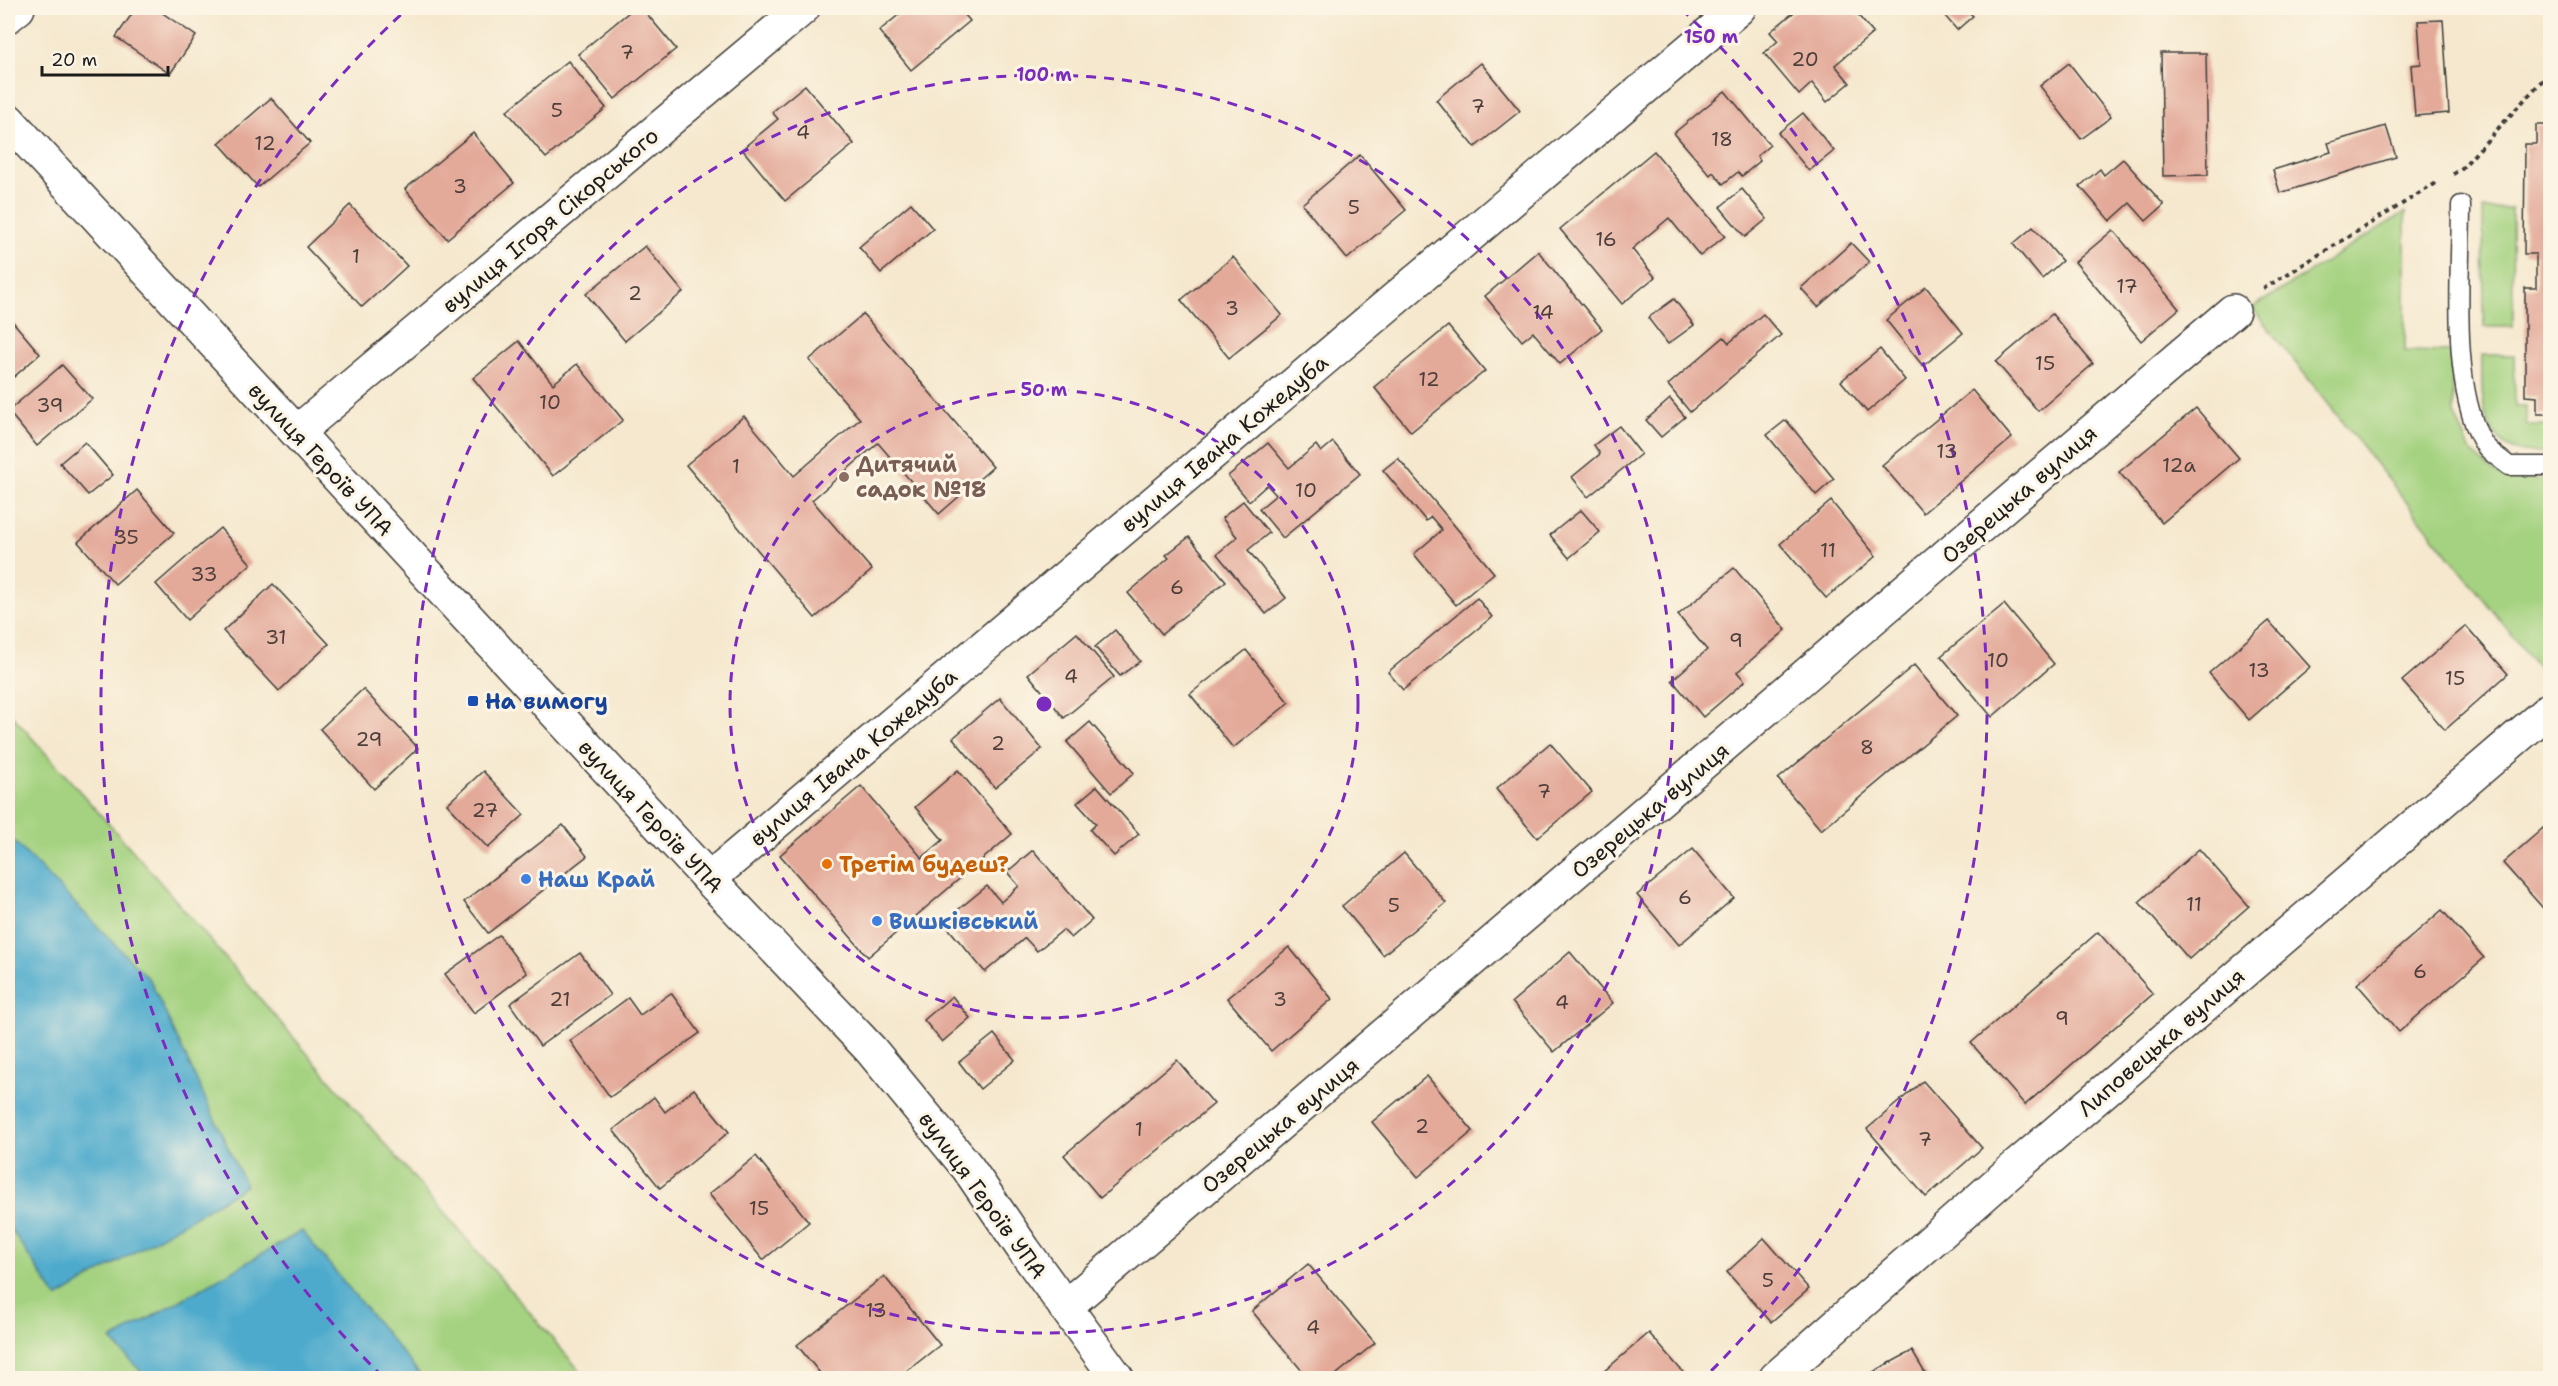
<svg xmlns="http://www.w3.org/2000/svg" width="2558" height="1386" font-family="'Shantell Sans',sans-serif">
<style>
.green{fill:#a4d280;stroke:#60774e;stroke-width:1.5}
.water{fill:#4daacc;stroke:#346374;stroke-width:1.5}
.building{fill:#e3a999}
.lines{fill:none;stroke-linecap:round;stroke-linejoin:round}
.lane-casing{stroke:#3d3b37;stroke-width:21}
.street-casing{stroke:#3d3b37;stroke-width:36}
.secondary-casing{stroke:#3d3b37;stroke-width:36}
.path{stroke:#3d3b37;stroke-width:4;stroke-dasharray:4.5 4.5;stroke-linecap:butt}
.lane{stroke:#fff;stroke-width:18}
.street{stroke:#fff;stroke-width:33}
.secondary{stroke:#fff;stroke-width:33}
.ring{fill:none;stroke:#7b2cbf;stroke-width:3;stroke-dasharray:10 8}
.education-dot{fill:#8d6e63;stroke:#fcf5e5;stroke-width:2}
.transit-dot{fill:#1a4fb4;stroke:#fcf5e5;stroke-width:2}
.food-dot{fill:#e8710a;stroke:#fcf5e5;stroke-width:2}
.shop-dot{fill:#3f7fe0;stroke:#fcf5e5;stroke-width:2}
.labels{text-anchor:middle;stroke-width:6;stroke-linejoin:round;paint-order:stroke}
.number-label{font-size:20px;fill:#4e3f3b}
.street-label{font-size:22px;fill:#1c1c1c;stroke:#fcf5e5}
.education-label{font-size:22px;font-weight:bold;fill:#785e54;stroke:#fcf5e5;text-anchor:start}
.transit-label{font-size:22px;font-weight:bold;fill:#164399;stroke:#fcf5e5;text-anchor:start}
.food-label{font-size:22px;font-weight:bold;fill:#c56008;stroke:#fcf5e5;text-anchor:start}
.shop-label{font-size:22px;font-weight:bold;fill:#366cbe;stroke:#fcf5e5;text-anchor:start}
.centre{fill:#7b2cbf;stroke:#fcf5e5;stroke-width:3}
.ring-label{font-size:18px;text-anchor:middle;font-weight:bold;fill:#7b2cbf;stroke:#fcf5e5;stroke-width:6;stroke-linejoin:round;paint-order:stroke}
</style>
<rect width="100%" height="100%" fill="#fcf5e5"/>
<filter id="ink" filterUnits="userSpaceOnUse"><feTurbulence type="fractalNoise" baseFrequency=".0167" numOctaves="2"/><feDisplacementMap in="SourceGraphic" scale="12" xChannelSelector="R" yChannelSelector="G"/><feConvolveMatrix kernelMatrix="1 2 1 2 8 2 1 2 1" color-interpolation-filters="sRGB"/></filter>
<filter id="wash" filterUnits="userSpaceOnUse"><feTurbulence type="fractalNoise" baseFrequency=".008" numOctaves="4" result="noise"/><feDisplacementMap in="SourceGraphic" scale="24" xChannelSelector="R" yChannelSelector="G"/><feGaussianBlur stdDeviation="1.35" result="paint"/><feColorMatrix in="noise" values="0 0 0 0 0 0 0 0 0 0 0 0 0 0 0 0 0 1.4 0 .05"/><feComposite in="paint" operator="in"/></filter>
<g filter="url(#wash)">
<rect width="100%" height="100%" fill="#f5e8ce"/>
<g class="green">
<path d="M2483,209H2512L2513,327H2484Z"/>
<path d="M2405,212V351L2451,352L2454,414L2470,450L2492,471L2508,479L2550,480V663L2547,679L2252,308Z"/>
<path d="M2482,355H2514L2515,407H2526V425H2550V452C2542,452 2531,454 2523,452C2477,443 2482,390 2482,355Z"/>
<path d="M8,711L141,860L586,1378H8Z"/>
</g>
<g class="water">
<path d="M8,835L150,980L246,1186L57,1298L8,1225Z"/>
<path d="M302,1231L423,1378H147L111,1340Z"/>
</g>
<g id="blocks">
<g class="building">
<path d="M136,8H155L196,36L170,74L116,37Z"/>
<path d="M634,8H642L676,49L615,99L578,54Z"/>
<path d="M907,8H959L970,21L911,70L879,31Z"/>
<path d="M1799,8L1816,10L1852,8L1873,33L1835,65L1850,83L1827,102L1812,83L1799,95L1764,53L1778,41L1770,32Z"/>
<path d="M1938,8H1965L1973,16L1957,30Z"/>
<path d="M2443,20L2449,113L2415,116L2411,65L2421,64L2418,21Z"/>
<path d="M2161,53H2206L2208,175L2163,176Z"/>
<path d="M568,61L606,108L546,158L507,111Z"/>
<path d="M1481,63L1520,111L1475,147L1436,100Z"/>
<path d="M2069,63L2111,117L2081,139L2040,86Z"/>
<path d="M805,85L854,144L785,201L742,149L778,119L772,112Z"/>
<path d="M1725,91L1770,145L1757,156L1760,161L1742,176L1738,172L1723,184L1713,172L1710,175L1674,133Z"/>
<path d="M271,98L310,143L258,187L219,143Z"/>
<path d="M1803,113L1834,151L1809,171L1778,133Z"/>
<path d="M2536,125H2550V414H2537V397L2525,396V288H2536V254H2524L2525,144H2536Z"/>
<path d="M2386,126L2396,157L2280,193L2273,170L2331,152L2328,143Z"/>
<path d="M473,133L514,183L447,239L405,189Z"/>
<path d="M1654,151L1725,236L1700,256L1669,218L1632,249L1655,277L1622,304L1560,229Z"/>
<path d="M1360,155L1406,210L1347,259L1302,204Z"/>
<path d="M2123,159L2164,205L2146,221L2130,203L2110,221L2080,186L2100,169L2104,175Z"/>
<path d="M1742,189L1767,219L1745,237L1720,207Z"/>
<path d="M911,203L933,229L881,273L859,247Z"/>
<path d="M350,205L407,266L362,307L306,247Z"/>
<path d="M2033,227L2062,261L2042,279L2013,244Z"/>
<path d="M2113,230L2179,309L2141,341L2075,262Z"/>
<path d="M1851,243L1869,262L1818,307L1801,288Z"/>
<path d="M645,246L683,292L625,341L586,294Z"/>
<path d="M1538,251L1602,329L1560,364L1533,332L1522,341L1485,296Z"/>
<path d="M1233,257L1282,315L1229,358L1181,300Z"/>
<path d="M1926,287L1963,333L1923,366L1886,320Z"/>
<path d="M1674,299L1694,325L1668,344L1648,318Z"/>
<path d="M863,314L993,467L939,514L878,443L812,500L872,570L815,618L686,465L744,416L794,476L860,419L809,360Z"/>
<path d="M1763,314L1781,335L1690,412L1668,385L1724,337L1729,343Z"/>
<path d="M2052,314L2093,364L2038,411L1996,362Z"/>
<path d="M8,316L40,354L8,382Z"/>
<path d="M1448,326L1485,371L1411,432L1374,387Z"/>
<path d="M519,341L553,384L577,364L623,420L553,476L473,378Z"/>
<path d="M1880,349L1905,380L1867,412L1841,381Z"/>
<path d="M62,365L92,399L37,446L8,411Z"/>
<path d="M1972,390L2012,438L1923,513L1882,465Z"/>
<path d="M1670,399L1685,417L1661,437L1646,420Z"/>
<path d="M2196,408L2239,458L2162,523L2119,472Z"/>
<path d="M1786,420L1834,479L1816,495L1767,435Z"/>
<path d="M1619,426L1641,454L1588,497L1572,477L1600,454L1594,445Z"/>
<path d="M85,442L113,475L88,495L60,463Z"/>
<path d="M1333,442L1360,474L1283,538L1259,509L1276,495L1267,485L1249,501L1228,476L1268,443L1289,468L1316,445L1321,452Z"/>
<path d="M1398,458L1494,573L1456,605L1414,554L1442,530L1431,517L1426,521L1383,470Z"/>
<path d="M137,490L174,533L115,584L78,542Z"/>
<path d="M1243,501L1269,533L1248,550L1286,598L1266,614L1217,554L1237,537L1222,518Z"/>
<path d="M1831,501L1876,556L1826,598L1780,544Z"/>
<path d="M1581,510L1600,532L1569,558L1550,535Z"/>
<path d="M220,528L251,564L187,620L156,584Z"/>
<path d="M1189,537L1226,581L1162,634L1128,593L1169,558L1166,555Z"/>
<path d="M1734,568L1786,630L1737,672L1745,681L1703,717L1672,680L1707,650L1678,615Z"/>
<path d="M273,584L329,644L279,691L223,631Z"/>
<path d="M1477,598L1492,617L1403,690L1388,672Z"/>
<path d="M2004,604L2054,664L1992,717L1941,656Z"/>
<path d="M2269,621L2310,667L2249,720L2209,673Z"/>
<path d="M2466,626L2508,674L2445,730L2402,681Z"/>
<path d="M1115,630L1140,661L1120,676L1095,647Z"/>
<path d="M1077,633L1114,677L1064,718L1028,674Z"/>
<path d="M1246,650L1289,703L1233,748L1190,694Z"/>
<path d="M1914,665L1957,716L1821,830L1778,779Z"/>
<path d="M363,689L418,748L374,789L320,729Z"/>
<path d="M1000,698L1042,749L995,788L953,738Z"/>
<path d="M1090,722L1134,773L1111,793L1067,742Z"/>
<path d="M1550,743L1592,792L1537,838L1496,789Z"/>
<path d="M958,770L1012,834L868,957L780,855L861,786L922,858L943,840L915,807Z"/>
<path d="M483,771L524,815L488,848L447,804Z"/>
<path d="M1097,786L1139,834L1114,856L1090,830L1096,824L1077,803Z"/>
<path d="M2550,822V916L2503,863Z"/>
<path d="M563,825L587,856L488,933L464,902Z"/>
<path d="M1693,849L1734,898L1679,945L1637,895Z"/>
<path d="M2199,849L2249,906L2189,959L2139,902Z"/>
<path d="M1033,850L1092,920L1071,938L1063,930L1037,951L1025,938L985,972L943,922L987,886L1001,902L1019,886L1007,872Z"/>
<path d="M1404,853L1446,903L1383,955L1342,906Z"/>
<path d="M2442,910L2484,958L2399,1032L2357,984Z"/>
<path d="M2098,932L2153,994L2025,1105L1971,1043Z"/>
<path d="M499,935L527,973L474,1013L445,974Z"/>
<path d="M1289,947L1332,999L1271,1051L1227,998Z"/>
<path d="M1570,952L1613,1003L1554,1052L1512,1002Z"/>
<path d="M580,953L610,995L540,1046L510,1004Z"/>
<path d="M671,993L700,1033L610,1097L570,1041L628,998L640,1015Z"/>
<path d="M952,996L970,1018L942,1042L924,1020Z"/>
<path d="M994,1034L1015,1060L980,1089L959,1062Z"/>
<path d="M1177,1060L1214,1104L1100,1198L1064,1155Z"/>
<path d="M1427,1076L1473,1131L1418,1177L1372,1122Z"/>
<path d="M1923,1081L1982,1148L1926,1197L1867,1129Z"/>
<path d="M694,1089L729,1132L660,1188L613,1130L654,1097L665,1112Z"/>
<path d="M756,1156L809,1222L763,1260L709,1194Z"/>
<path d="M1764,1238L1809,1289L1771,1322L1727,1272Z"/>
<path d="M1308,1264L1375,1343L1332,1378H1308L1252,1311Z"/>
<path d="M884,1276L940,1345L898,1378H824L797,1345Z"/>
<path d="M1649,1333L1688,1378H1596Z"/>
<path d="M1912,1351L1928,1378H1862Z"/>
</g>
</g>
</g>
<g filter="url(#ink)">
<use href="#blocks" fill-opacity="0" stroke="#3d3b37" stroke-width="1.5"/>
<g class="lines">
<defs>
<path id="lane" d="M2461,205C2461,272 2450,383 2482,441C2487,451 2501,459 2509,466H2550"/>
<g id="street">
<path d="M8,16L18,8"/>
<path d="M297,432L803,8"/>
<path d="M709,879L1739,8"/>
<path d="M1065,1307L2233,311"/>
<path d="M1776,1378L2011,1171L2550,709"/>
</g>
<path id="secondary" d="M8,120L709,879L871,1050L968,1168L1024,1250L1117,1378"/>
</defs>
<use href="#lane" class="lane-casing"/>
<use href="#street" class="street-casing"/>
<use href="#secondary" class="secondary-casing"/>
<g class="path">
<path d="M2453,174L2461,169L2550,72"/>
<path d="M2263,289L2438,182"/>
</g>
<use href="#lane" class="lane"/>
<use href="#street" class="street"/>
<use href="#secondary" class="secondary"/>
</g>
</g>
<g class="ring">
<circle cx="1044" cy="704" r="314"/>
<circle cx="1044" cy="704" r="629"/>
<path d="M383 1377A943 943 0 0 1 407 9M1681 9A943 943 0 0 1 1705 1377"/>
</g>
<circle class="education-dot" cx="844" cy="477" r="6"/>
<rect class="transit-dot" x="467" y="695" width="12" height="12" rx="3"/>
<circle class="food-dot" cx="827" cy="864" r="6"/>
<g class="shop-dot">
<circle cx="526" cy="879" r="6"/>
<circle cx="877" cy="921" r="6"/>
</g>
<g class="labels">
<g class="number-label">
<text x="627" y="59">7</text>
<text x="1805" y="66">20</text>
<text x="1478" y="113">7</text>
<text x="557" y="117">5</text>
<text x="803" y="139">4</text>
<text x="1722" y="146">18</text>
<text x="265" y="150">12</text>
<text x="460" y="193">3</text>
<text x="1354" y="214">5</text>
<text x="1606" y="246">16</text>
<text x="356" y="263">1</text>
<text x="2127" y="293">17</text>
<text x="635" y="300">2</text>
<text x="1232" y="315">3</text>
<text x="1543" y="319">14</text>
<text x="2045" y="370">15</text>
<text x="1429" y="386">12</text>
<text x="550" y="409">10</text>
<text x="50" y="412">39</text>
<text x="1947" y="458">13</text>
<text x="2179" y="472">12а</text>
<text x="736" y="473">1</text>
<text x="1306" y="497">10</text>
<text x="126" y="544">35</text>
<text x="1828" y="557">11</text>
<text x="204" y="581">33</text>
<text x="1177" y="594">6</text>
<text x="276" y="644">31</text>
<text x="1736" y="647">9</text>
<text x="1998" y="667">10</text>
<text x="2259" y="677">13</text>
<text x="1071" y="683">4</text>
<text x="2455" y="685">15</text>
<text x="369" y="746">29</text>
<text x="998" y="750">2</text>
<text x="1867" y="754">8</text>
<text x="1544" y="798">7</text>
<text x="485" y="817">27</text>
<text x="1685" y="904">6</text>
<text x="2194" y="911">11</text>
<text x="1394" y="912">5</text>
<text x="2420" y="978">6</text>
<text x="560" y="1006">21</text>
<text x="1280" y="1006">3</text>
<text x="1562" y="1009">4</text>
<text x="2062" y="1025">9</text>
<text x="1422" y="1133">2</text>
<text x="1139" y="1136">1</text>
<text x="1925" y="1146">7</text>
<text x="759" y="1215">15</text>
<text x="1768" y="1287">5</text>
<text x="876" y="1317">13</text>
<text x="1313" y="1334">4</text>
</g>
<g class="street-label">
<text transform="translate(550 220) rotate(-40)" y="8">вулиця Ігоря Сікорського</text>
<text transform="translate(1224 443) rotate(-40)" y="8">вулиця Івана Кожедуба</text>
<text transform="translate(321 459) rotate(47)" y="8">вулиця Героїв УПА</text>
<text transform="translate(2019 494) rotate(-41)" y="8">Озерецька вулиця</text>
<text transform="translate(853 757) rotate(-40)" y="8">вулиця Івана Кожедуба</text>
<text transform="translate(1650 810) rotate(-40)" y="8">Озерецька вулиця</text>
<text transform="translate(651 816) rotate(47)" y="8">вулиця Героїв УПА</text>
<text transform="translate(2161 1042) rotate(-41)" y="8">Липовецька вулиця</text>
<text transform="translate(1280 1125) rotate(-40)" y="8">Озерецька вулиця</text>
<text transform="translate(983 1195) rotate(54)" y="8">вулиця Героїв УПА</text>
</g>
<g class="education-label">
<text x="856" y="472">Дитячий<tspan x="856" dy="25">садок №18</tspan></text>
</g>
<g class="transit-label">
<text x="485" y="709">На вимогу</text>
</g>
<g class="food-label">
<text x="839" y="872">Третім будеш?</text>
</g>
<g class="shop-label">
<text x="538" y="887">Наш Край</text>
<text x="889" y="929">Вишківський</text>
</g>
</g>
<circle cx="1044" cy="704" r="9" class="centre"/>
<g class="ring-label">
<text x="1711" y="43">150 m</text>
<text x="1044" y="81">100 m</text>
<text x="1044" y="396">50 m</text>
</g>
<rect width="2558" height="1386" fill="none" stroke="#fcf5e5" stroke-width="30"/>
<path d="M42 66v9h126v-9" fill="none" stroke="#1c1c1c" stroke-width="3"/>
<text x="51" y="66" font-size="18" fill="#1c1c1c" stroke="#fcf5e5" stroke-width="4.5" paint-order="stroke">20 m</text>
</svg>
